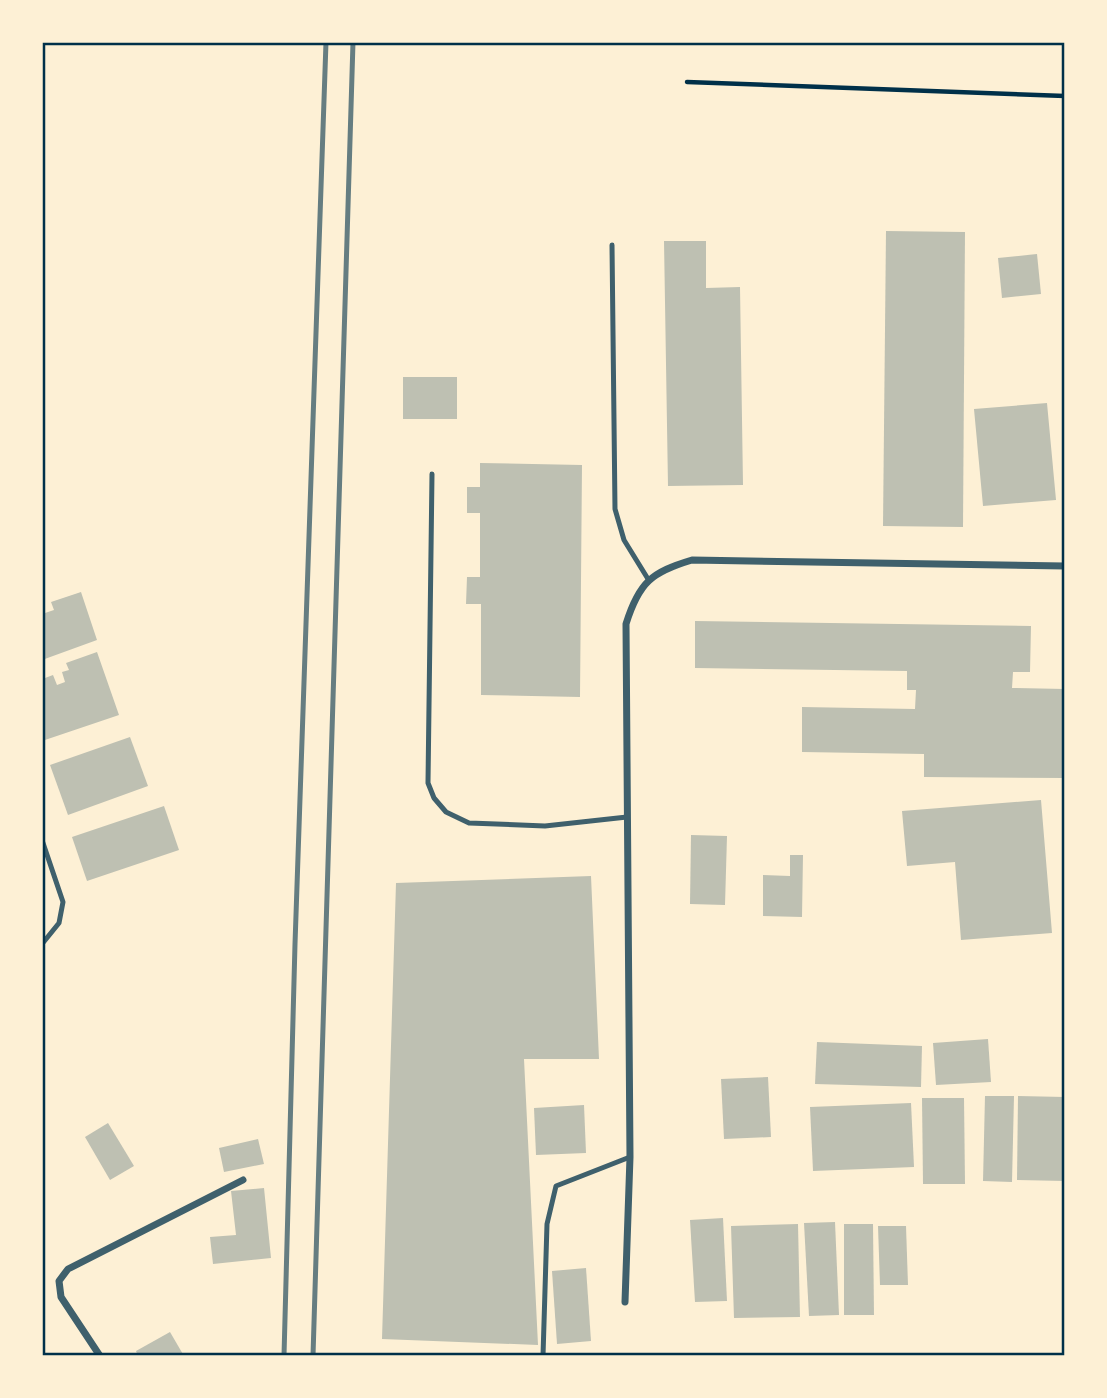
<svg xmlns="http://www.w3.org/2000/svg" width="1107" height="1398" font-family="Helvetica,sans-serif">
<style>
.building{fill:#bec0b2}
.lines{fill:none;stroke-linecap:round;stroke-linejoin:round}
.path{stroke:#003049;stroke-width:4.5}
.service{stroke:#3f606c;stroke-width:5}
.minor{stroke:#3f606c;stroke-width:7}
.rail{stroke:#657d81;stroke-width:5}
.neatline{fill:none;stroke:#003049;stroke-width:2.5}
</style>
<rect width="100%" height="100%" fill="#fdf0d5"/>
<g class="building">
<path d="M886,231L965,232L963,527L883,526Z"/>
<path d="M664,241H706V288L740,287L743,485L668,486Z"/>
<path d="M1037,254L1041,294L1002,298L998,258Z"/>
<rect x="403" y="377" width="54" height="42"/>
<path d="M1047,403L1056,500L983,506L974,409Z"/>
<path d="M480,463L582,465L580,697L481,695V604H466L467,577H480V513H467V487H480Z"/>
<path d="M81,592L97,640L42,660V614L54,610L51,602Z"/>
<path d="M695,621L1031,626L1030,672H1013L1012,688L1065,689V778L924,777V754L802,752V707L915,709L916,690H907V671L695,668Z"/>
<path d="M97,652L119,715L42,741V670L45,678L53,675L57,685L65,682L62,672L69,670L66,663Z"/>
<path d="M130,737L148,786L68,815L50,765Z"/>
<path d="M1041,800L1052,933L961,940L955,862L907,866L902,811Z"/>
<path d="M164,806L179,850L87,881L72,837Z"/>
<path d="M691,835L727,836L725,905L690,904Z"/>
<path d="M790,855H803L802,917L763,916V875L790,876Z"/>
<path d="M591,876L599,1059H524L538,1345L382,1339L396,883Z"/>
<path d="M988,1039L991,1082L936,1085L933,1043Z"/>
<path d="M817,1042L922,1046L921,1087L815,1084Z"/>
<path d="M768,1077L771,1137L724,1139L721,1079Z"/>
<path d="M985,1096H1014L1012,1182L983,1181Z"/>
<path d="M1018,1096L1065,1097V1181L1017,1180Z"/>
<path d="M922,1098H964L965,1184H923Z"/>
<path d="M911,1103L914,1167L813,1171L810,1107Z"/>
<path d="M584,1105L586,1153L536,1155L534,1108Z"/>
<path d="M108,1123L134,1166L110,1180L85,1137Z"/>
<path d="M258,1139L264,1164L224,1172L219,1148Z"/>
<path d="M264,1188L271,1258L213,1264L210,1237L236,1235L231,1191Z"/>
<path d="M723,1218L727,1301L695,1302L690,1220Z"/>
<path d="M835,1222L839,1315L809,1316L804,1223Z"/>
<path d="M798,1224L800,1317L734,1318L731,1226Z"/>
<path d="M844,1224H873L874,1315H844Z"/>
<path d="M878,1226H906L908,1285H880Z"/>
<path d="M586,1268L591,1341L557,1344L552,1271Z"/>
<path d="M170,1332L184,1356H138L136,1351Z"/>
</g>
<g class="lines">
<path class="path" d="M687,82L1065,96"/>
<g class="service">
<path d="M612,245L615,509L624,540L648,579"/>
<path d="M432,474L428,783L434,798L446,812L469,823L545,826L627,817"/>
<path d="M42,840L63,902L59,923L42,944"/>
<path d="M543,1356L547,1224L556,1186L630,1157"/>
</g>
<g class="minor">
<path d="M625,1302L630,1157L626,624C639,582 652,572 692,560L1065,566"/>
<path d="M100,1356L61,1297L59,1281L68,1269L243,1180"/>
</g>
<g class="rail">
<path d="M284,1356L295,944L326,42"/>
<path d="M313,1356L353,42"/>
</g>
</g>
<rect width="1107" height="1398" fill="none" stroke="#fdf0d5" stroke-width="88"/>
<rect x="44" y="44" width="1019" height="1310" class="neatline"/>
</svg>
